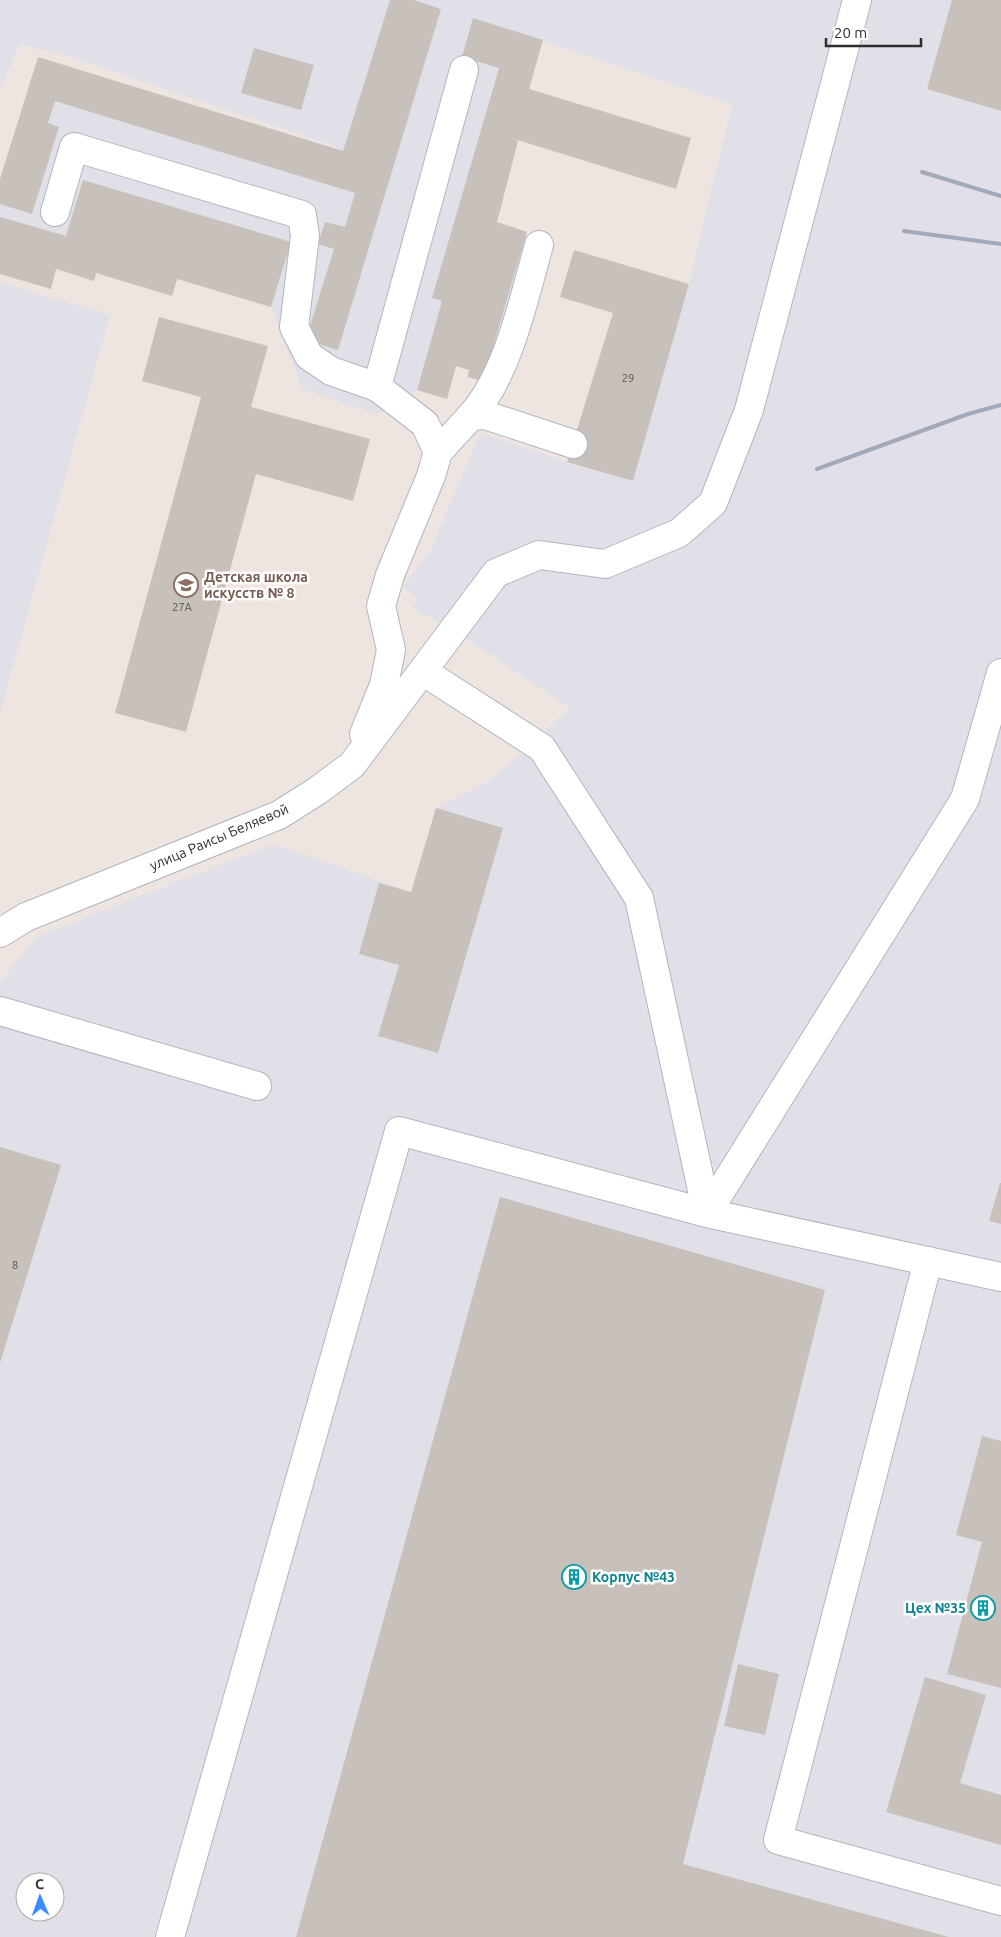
<svg xmlns="http://www.w3.org/2000/svg" width="1001" height="1937" font-family="Ubuntu,sans-serif">
<style>
.industrial{fill:#e1e0e8;fill-rule:evenodd}
.building{fill:#c8c1bb}
.lines{fill:none;stroke-linecap:round;stroke-linejoin:round}
.minor-casing{stroke:#b0b6be;stroke-width:30}
.minor{stroke:#fff;stroke-width:28}
.rail{stroke:#a2aab9;stroke-width:4}
.labels{text-anchor:middle;stroke-width:5;stroke-linejoin:round;paint-order:stroke}
.number-label{font-size:11px;fill:#545351}
.education-label{font-size:14px;font-weight:bold;fill:#785e54;stroke:#fff;text-anchor:start}
.street-label{font-size:14px;fill:#2e2e2e;stroke:#fff}
.culture-label{font-size:14px;font-weight:bold;fill:#0d838f;stroke:#fff;text-anchor:start}
</style>
<rect width="100%" height="100%" fill="#efe5e0"/>
<g class="industrial">
<path d="M0,0H1001V1937H0V982L36,937L273,844L411,892L436,808L491,780L570,708L452,630L412,608L418,599L403,587L430,551L480,433L567,462L633,481L689,284L732,104L510,30L481,128L518,141L497,222L527,232L526,235L552,244L521,350L483,381L468,377L469,370L456,367L447,399L417,390L400,405L377,414L302,389L271,307L178,279L172,296L97,273L94,281L57,269L51,289L0,274V179L38,57L336,149L337,147L59,54L20,44L0,90ZM25,1882H55V1912H25Z"/>
<path d="M0,282L110,315L0,714Z"/>
</g>
<g class="building">
<path d="M390,0H414L441,9L338,350L312,342L309,329L334,249L318,244L325,222L345,227L355,193L55,101L48,123L59,127L32,214L0,204V179L38,57L343,151Z"/>
<path d="M952,0H1001V111L927,89Z"/>
<path d="M473,18L543,40L529,89L691,138L676,189L511,138L518,141L497,222L527,232L483,381L468,377L469,370L456,366L447,399L417,390L442,301L432,298L499,68L462,57Z"/>
<path d="M254,48L314,65L301,110L241,93Z"/>
<path d="M83,180L291,242L271,307L177,279L172,296L96,273L94,281L56,269L51,289L0,274V217L66,236Z"/>
<path d="M574,250L689,284L633,481L567,462L613,313L560,297Z"/>
<path d="M159,317L268,346L251,407L370,439L353,501L256,474L186,732L115,713L201,397L142,381Z"/>
<path d="M436,808L503,828L438,1053L378,1036L399,965L359,954L379,883L411,892Z"/>
<path d="M0,1147L61,1165L0,1363Z"/>
<path d="M1000,1183H1001V1224L989,1221Z"/>
<path d="M500,1197L825,1290L683,1864L949,1937H296Z"/>
<path d="M982,1436L1001,1441V1688L947,1674L982,1542L956,1535Z"/>
<path d="M738,1664L779,1674L765,1735L724,1726Z"/>
<path d="M925,1677L986,1695L960,1783L1001,1795V1845L886,1812Z"/>
</g>
<g class="lines">
<defs>
<g id="minor">
<path d="M55,212L74,147L302,215L305,236L294,327L309,356L331,371L377,387"/>
<path d="M471,416C508,375 524,298 539,245"/>
<path d="M438,452L471,416L485,415L573,444"/>
<path d="M424,672L542,748L639,898L707,1213L1001,1277"/>
<path d="M364,734L384,685L391,650L381,606L390,575L431,476L438,452L425,424L377,387L464,70"/>
<path d="M0,933L26,917L279,815L317,791L352,765L496,573L539,555L605,564L679,533L713,503L749,410L857,0"/>
<path d="M0,1011L257,1086"/>
<path d="M928,1261L778,1840L1001,1901"/>
<path d="M170,1937L399,1131L707,1213L965,799L1001,673"/>
</g>
</defs>
<use href="#minor" class="minor-casing"/>
<use href="#minor" class="minor"/>
<g class="rail">
<path d="M922,172L1001,196"/>
<path d="M904,231L1001,244"/>
<path d="M817,469L968,414L1001,405"/>
</g>
</g>
<defs>
<symbol id="school-ring" viewBox="-11 -11 22 22"><circle r="9.5" fill="#fff" stroke="#8d6e63" stroke-width="1.5"/><path d="M0-5L7-2L0 1L-7-2ZM-4 1L0 2.5L4 1V4Q0 6-4 4Z" fill="#8d6e63"/></symbol>
<symbol id="building-ring" viewBox="-11 -11 22 22"><circle r="9.5" fill="#fff" stroke="#0f9aa8" stroke-width="1.5"/><path d="M-4-6H4V6H1V3H-1V6H-4ZM-2.5-4.3h1.7v1.8h-1.7ZM.8-4.3h1.7v1.8H.8ZM-2.5-1h1.7V.8h-1.7ZM.8-1h1.7V.8H.8Z" fill="#0f9aa8"/></symbol>
</defs>
<g fill-rule="evenodd">
<use href="#school-ring" x="172" y="571" width="28" height="28"/>
<use href="#building-ring" x="560" y="1563" width="28" height="28"/>
<use href="#building-ring" x="969" y="1594" width="28" height="28"/>
</g>
<g class="labels">
<g class="number-label">
<text x="628" y="382">29</text>
<text x="182" y="611">27А</text>
<text x="15" y="1269">8</text>
</g>
<g class="education-label">
<text x="204" y="582">Детская школа<tspan x="204" dy="16">искусств № 8</tspan></text>
</g>
<g class="street-label">
<text transform="translate(219 837) rotate(-23)" y="5">улица Раисы Беляевой</text>
</g>
<g class="culture-label">
<text x="592" y="1582">Корпус №43</text>
<text x="966" y="1613" text-anchor="end">Цех №35</text>
</g>
</g>
<g transform="translate(40 1897) rotate(358)"><circle r="24" fill="#ffffff" stroke="#ababab"/>
<path d="M0-4L9 19L0 12L-9 19Z" fill="#3d8cff"/>
<text y="-8" font-size="14" font-weight="bold" text-anchor="middle" fill="#2e2e2e">С</text>
</g>
<path d="M826 38v8h95v-8" fill="none" stroke="#2e2e2e" stroke-width="2.5"/>
<text x="834" y="38" font-size="15" fill="#2e2e2e" stroke="#ffffff" stroke-width="4" paint-order="stroke">20 m</text>
</svg>
